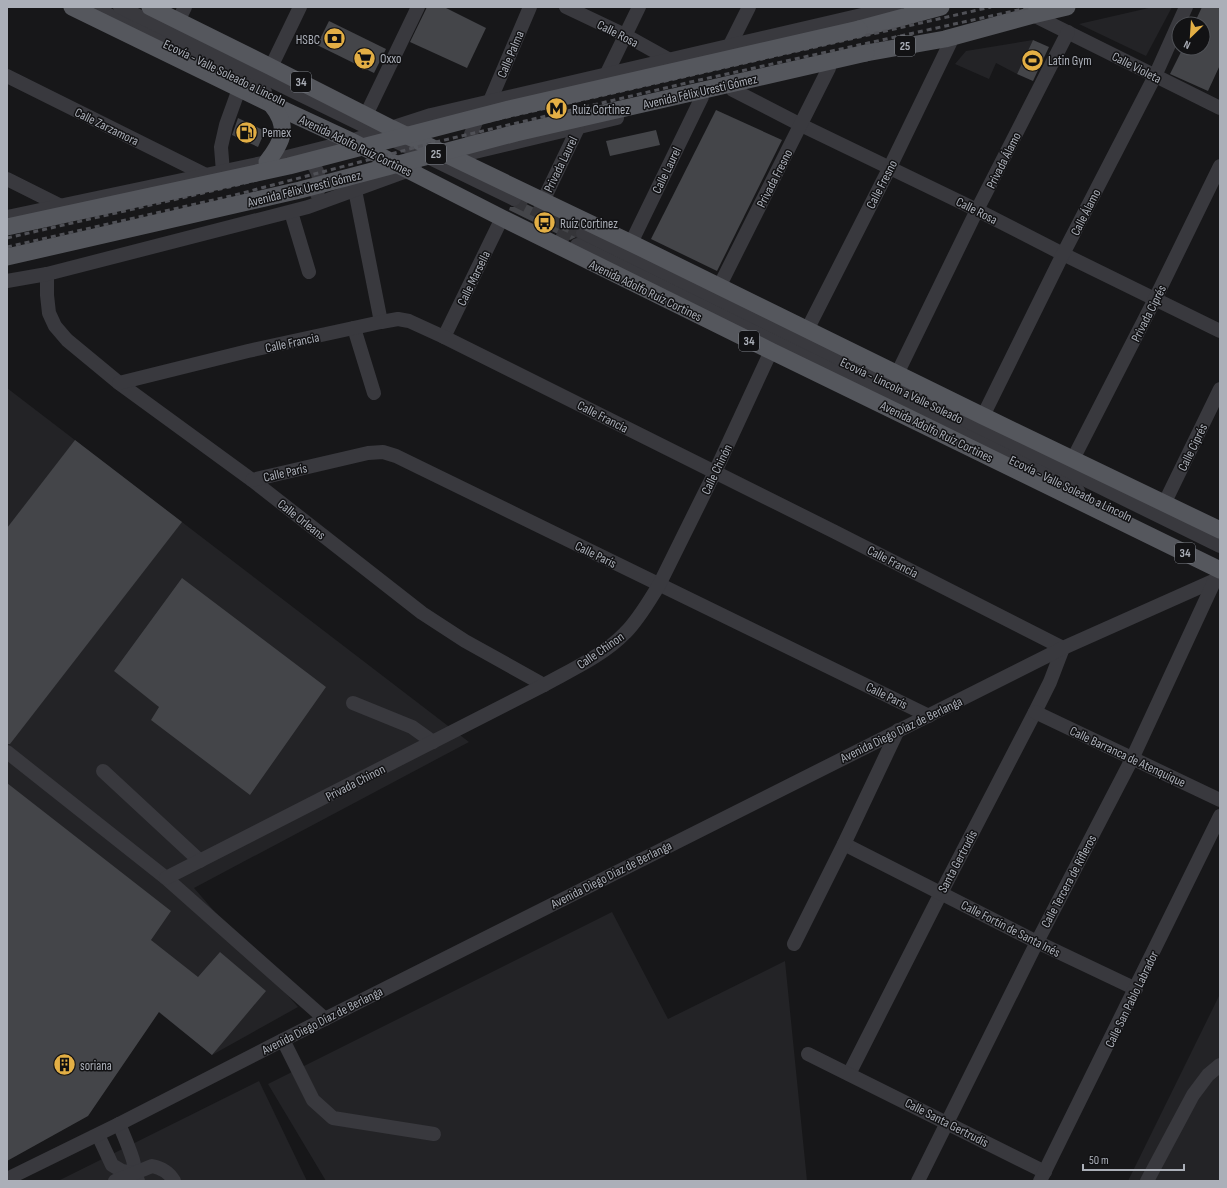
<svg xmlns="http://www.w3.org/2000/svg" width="1227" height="1188" font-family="'Sofia Sans Condensed',sans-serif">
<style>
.built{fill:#232326}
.building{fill:#444549}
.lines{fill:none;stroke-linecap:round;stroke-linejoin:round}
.minor-tunnel{stroke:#353539;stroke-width:14;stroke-dasharray:14 7;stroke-linecap:butt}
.minor{stroke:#39393e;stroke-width:14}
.major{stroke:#55575d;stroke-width:17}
.rail{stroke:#505157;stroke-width:3;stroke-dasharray:5 4;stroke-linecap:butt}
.major-bridge{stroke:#55575d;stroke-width:17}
.labels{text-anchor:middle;stroke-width:3;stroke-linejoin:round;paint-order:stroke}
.shield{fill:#121214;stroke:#7d8087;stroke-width:1}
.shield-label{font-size:12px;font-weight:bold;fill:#abafb8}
.street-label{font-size:13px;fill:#abafb8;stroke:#121214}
.poi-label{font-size:13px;fill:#abafb8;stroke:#121214;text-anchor:start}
</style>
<rect width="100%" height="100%" fill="#171719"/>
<g class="built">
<path d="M1153,7H1172L1146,56L1079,24Z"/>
<path d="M1033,40L1017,74L996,63L989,79L955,64L966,51Z"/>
<path d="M7,388L469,742L194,888L298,1007L212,1055L7,890Z"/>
<path d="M612,912L668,1019L785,961L807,1181H326L268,1084Z"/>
<path d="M1220,994V1181H1128Z"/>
<path d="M259,1081L307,1181H58Z"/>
</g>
<g class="building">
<path d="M427,7H444L486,28L467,68L410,42Z"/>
<path d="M1202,7H1220V65L1208,91L1170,74L1183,48H1203V24H1194Z"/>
<path d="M329,21L386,49L374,73L317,45Z"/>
<path d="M1033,40L1049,47L1033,81L1017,74Z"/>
<path d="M716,110L782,140L717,271L651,239Z"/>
<path d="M238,118L265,131L258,147L232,135Z"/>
<path d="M656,130L660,145L610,156L606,141Z"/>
<path d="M522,202L576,228L575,233L576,237L570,240L509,210L510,207H514L518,206Z"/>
<path d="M75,440L182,522L10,744H7V528Z"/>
<path d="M182,578L326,687L250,795L151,720L159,707L114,671Z"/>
<path d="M7,783L171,911L151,940L198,977L220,952L266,991L212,1055L159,1012L88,1116L7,1161Z"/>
</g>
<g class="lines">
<g class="minor-tunnel">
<path d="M514,199L583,233"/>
<path d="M537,226L577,245"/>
</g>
<g class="minor">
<path d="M93,7L265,92"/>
<path d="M120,7L514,199"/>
<path d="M566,7L625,35L670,60"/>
<path d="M1033,15L1220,108"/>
<path d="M178,21L185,7"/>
<path d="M729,47L749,7"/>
<path d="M271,67L300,7"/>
<path d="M606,75L639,7"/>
<path d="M7,76L206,175"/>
<path d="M733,90L801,125L977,210L1063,254L1220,331"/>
<path d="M366,115L418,7"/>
<path d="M485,149L477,145L473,140L471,134L473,129L478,117L490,101L530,7"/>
<path d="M303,156C317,164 323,179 317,194"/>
<path d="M458,156L617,118"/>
<path d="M223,172L221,147L226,125L239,89"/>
<path d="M7,179L61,206"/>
<path d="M355,190L381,322"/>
<path d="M543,201L578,128"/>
<path d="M291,212L309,272"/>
<path d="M7,217L267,162L351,141L431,115L896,7"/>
<path d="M583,233L1220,546"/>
<path d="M631,243L702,97"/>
<path d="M577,245L1078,491"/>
<path d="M47,274V295L49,313L55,326L67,340L119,383L252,480L422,613L465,641L544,685"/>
<path d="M7,281L47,274L308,207L415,168"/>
<path d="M719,287L829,68"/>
<path d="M354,328L374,393"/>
<path d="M807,330L890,167L953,37"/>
<path d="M444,337L502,218"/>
<path d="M897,374L977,210L1068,32"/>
<path d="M119,383L248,351L381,322L398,319L409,321L444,337L835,532L1063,648L1050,682L1035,712L941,893L849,1074"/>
<path d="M983,416L1063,254L1155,76L1186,7"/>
<path d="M1073,459L1155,299L1220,166"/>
<path d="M252,480L368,453L383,452L396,456L929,716"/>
<path d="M1164,504L1220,389"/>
<path d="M353,703L412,727L433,742"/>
<path d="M1035,712L1220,800"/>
<path d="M7,752L166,878L325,1019"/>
<path d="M103,771L200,861"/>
<path d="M844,844L1037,942L1136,989"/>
<path d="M166,878L544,685C571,670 604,655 625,633C639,619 649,601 659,585L715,472L771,351"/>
<path d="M794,944L844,844L898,730"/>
<path d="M283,1040L313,1100L333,1118L434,1134"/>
<path d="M808,1054L1045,1172"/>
<path d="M119,1124C124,1136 129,1147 133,1160C135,1167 134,1173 138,1181"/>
<path d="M98,1135L112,1165L122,1171L134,1173"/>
<path d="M7,1179L119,1124L283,1040L1063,648L1220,578"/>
<path d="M115,1181L152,1166C162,1168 169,1172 174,1181"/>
<path d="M918,1181L1037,942L1132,759L1215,580"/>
<path d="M1040,1181L1220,816"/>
<path d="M1147,1181L1193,1095L1208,1075L1220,1065"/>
</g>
<g class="major">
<path d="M72,7L271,104L351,141L502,218L771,351L907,417L1220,570"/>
<path d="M150,7L271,67L391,128L631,243L983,416L1220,530"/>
<path d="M859,29L941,7"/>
<path d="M866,53L945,39L1033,15L1067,7"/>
<path d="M267,162C283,141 290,127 271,104"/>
</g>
<g class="rail">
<path d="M7,238L229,187L472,125L991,7"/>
<path d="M7,247L231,196L436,142L695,81L1032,7"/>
</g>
<g class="major-bridge">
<path d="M7,227L289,166L509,109L859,29"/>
<path d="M7,257L300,190L516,133L866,53"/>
</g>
</g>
<defs>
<symbol id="bank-disc" viewBox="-11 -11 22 22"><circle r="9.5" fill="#e3af45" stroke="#121214"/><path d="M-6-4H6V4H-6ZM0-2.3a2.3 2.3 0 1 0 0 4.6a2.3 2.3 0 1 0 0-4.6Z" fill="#111"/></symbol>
<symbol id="supermarket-disc" viewBox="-11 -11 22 22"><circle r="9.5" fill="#e3af45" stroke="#121214"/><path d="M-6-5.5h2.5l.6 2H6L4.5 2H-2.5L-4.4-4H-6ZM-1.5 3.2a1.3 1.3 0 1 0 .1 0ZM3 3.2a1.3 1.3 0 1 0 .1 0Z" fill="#111"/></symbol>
<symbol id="stadium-disc" viewBox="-11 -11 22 22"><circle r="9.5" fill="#e3af45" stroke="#121214"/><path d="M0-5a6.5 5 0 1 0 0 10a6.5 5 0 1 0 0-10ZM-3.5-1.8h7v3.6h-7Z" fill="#111"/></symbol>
<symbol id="metro-disc" viewBox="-11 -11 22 22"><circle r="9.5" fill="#e3af45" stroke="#121214"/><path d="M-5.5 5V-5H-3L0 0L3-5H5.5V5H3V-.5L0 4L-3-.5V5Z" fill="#111"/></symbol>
<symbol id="fuel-disc" viewBox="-11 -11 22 22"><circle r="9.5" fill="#e3af45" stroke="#121214"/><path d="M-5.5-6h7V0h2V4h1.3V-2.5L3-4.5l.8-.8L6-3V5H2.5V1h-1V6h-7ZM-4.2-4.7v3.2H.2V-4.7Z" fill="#111"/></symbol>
<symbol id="bus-disc" viewBox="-11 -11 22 22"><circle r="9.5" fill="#e3af45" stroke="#121214"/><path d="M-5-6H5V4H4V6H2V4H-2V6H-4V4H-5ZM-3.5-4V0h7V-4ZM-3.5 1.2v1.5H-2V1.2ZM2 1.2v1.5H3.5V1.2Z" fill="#111"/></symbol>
<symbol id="building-disc" viewBox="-11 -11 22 22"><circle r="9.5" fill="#e3af45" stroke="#121214"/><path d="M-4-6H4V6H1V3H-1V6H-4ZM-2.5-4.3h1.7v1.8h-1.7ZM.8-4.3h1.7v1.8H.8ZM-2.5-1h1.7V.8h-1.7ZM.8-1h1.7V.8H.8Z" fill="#111"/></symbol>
</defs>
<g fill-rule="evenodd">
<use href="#bank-disc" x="322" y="26" width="25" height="25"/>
<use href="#supermarket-disc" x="352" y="46" width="25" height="25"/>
<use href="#stadium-disc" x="1020" y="48" width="25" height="25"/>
<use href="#metro-disc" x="544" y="96" width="25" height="25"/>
<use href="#fuel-disc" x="234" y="120" width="25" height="25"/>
<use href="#bus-disc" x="532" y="210" width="25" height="25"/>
<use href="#building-disc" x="52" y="1052" width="25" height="25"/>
</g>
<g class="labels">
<g class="shield">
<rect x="895" y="36" width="20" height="20" rx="3"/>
<rect x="291" y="72" width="20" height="20" rx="3"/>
<rect x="426" y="144" width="20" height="20" rx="3"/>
<rect x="739" y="331" width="20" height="20" rx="3"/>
<rect x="1175" y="543" width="20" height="20" rx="3"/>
</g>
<g class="shield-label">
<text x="905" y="50">25</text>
<text x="301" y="86">34</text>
<text x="436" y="158">25</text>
<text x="749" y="345">34</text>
<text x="1185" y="557">34</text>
</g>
<g class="street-label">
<text transform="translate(618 33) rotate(27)" y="5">Calle Rosa</text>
<text transform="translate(510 54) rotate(-67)" y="5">Calle Palma</text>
<text transform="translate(1137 67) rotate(27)" y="5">Calle Violeta</text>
<text transform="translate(225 72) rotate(26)" y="5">Ecovía - Valle Soleado a Lincoln</text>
<text transform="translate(700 91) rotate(-13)" y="5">Avenida Félix Uresti Gómez</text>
<text transform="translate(107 126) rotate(26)" y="5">Calle Zarzamora</text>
<text transform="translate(356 145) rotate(26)" y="5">Avenida Adolfo Ruíz Cortines</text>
<text transform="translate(1003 160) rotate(-63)" y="5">Privada Álamo</text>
<text transform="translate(560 164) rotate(-64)" y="5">Privada Laurel</text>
<text transform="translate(666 170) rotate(-64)" y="5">Calle Laurel</text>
<text transform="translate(774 178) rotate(-63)" y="5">Privada Fresno</text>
<text transform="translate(881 184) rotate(-63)" y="5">Calle Fresno</text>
<text transform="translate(304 188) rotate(-14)" y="5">Avenida Félix Uresti Gómez</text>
<text transform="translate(977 210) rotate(27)" y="5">Calle Rosa</text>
<text transform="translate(1085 212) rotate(-63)" y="5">Calle Álamo</text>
<text transform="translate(473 278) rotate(-64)" y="5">Calle Marsella</text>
<text transform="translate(646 290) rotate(26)" y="5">Avenida Adolfo Ruíz Cortines</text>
<text transform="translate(1148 313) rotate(-63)" y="5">Privada Ciprés</text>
<text transform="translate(292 342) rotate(-12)" y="5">Calle Francia</text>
<text transform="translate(902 390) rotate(26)" y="5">Ecovía - Lincoln a Valle Soleado</text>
<text transform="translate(603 416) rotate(27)" y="5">Calle Francia</text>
<text transform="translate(937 431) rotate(26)" y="5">Avenida Adolfo Ruíz Cortines</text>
<text transform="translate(1192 447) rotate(-64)" y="5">Calle Ciprés</text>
<text transform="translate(716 469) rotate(-64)" y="5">Calle Chinón</text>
<text transform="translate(285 472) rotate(-13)" y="5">Calle París</text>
<text transform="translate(1071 488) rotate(26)" y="5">Ecovía - Valle Soleado a Lincoln</text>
<text transform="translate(302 519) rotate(38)" y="5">Calle Orleans</text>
<text transform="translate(596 554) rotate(26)" y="5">Calle París</text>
<text transform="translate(893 561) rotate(27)" y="5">Calle Francia</text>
<text transform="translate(600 650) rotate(-35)" y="5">Calle Chinon</text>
<text transform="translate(887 695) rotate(26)" y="5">Calle París</text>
<text transform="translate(901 729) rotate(-26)" y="5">Avenida Diego Díaz de Berlanga</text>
<text transform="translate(1128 756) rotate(25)" y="5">Calle Barranca de Atenquique</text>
<text transform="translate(355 782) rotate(-27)" y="5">Privada Chinon</text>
<text transform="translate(957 861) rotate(-62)" y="5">Santa Gertrudis</text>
<text transform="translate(611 874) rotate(-27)" y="5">Avenida Diego Díaz de Berlanga</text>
<text transform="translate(1068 881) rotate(-62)" y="5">Calle Tercera de Rifleros</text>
<text transform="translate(1011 928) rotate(27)" y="5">Calle Fortín de Santa Inés</text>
<text transform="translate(1131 999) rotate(-64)" y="5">Calle San Pablo Labrador</text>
<text transform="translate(322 1020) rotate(-27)" y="5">Avenida Diego Díaz de Berlanga</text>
<text transform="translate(947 1122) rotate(27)" y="5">Calle Santa Gertrudis</text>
</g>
<g class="poi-label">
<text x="320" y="44" text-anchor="end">HSBC</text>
<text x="380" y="63">Oxxo</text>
<text x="1048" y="65">Latin Gym</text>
<text x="572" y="114">Ruiz Cortinez</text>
<text x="262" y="137">Pemex</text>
<text x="560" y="228">Ruíz Cortinez</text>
<text x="80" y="1070">soriana</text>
</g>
</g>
<rect width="1227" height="1188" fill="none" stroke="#abafb8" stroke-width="16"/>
<g transform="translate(1191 36) rotate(205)"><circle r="19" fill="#121214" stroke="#4f5156"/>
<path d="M0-3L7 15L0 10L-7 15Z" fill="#e3af45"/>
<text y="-6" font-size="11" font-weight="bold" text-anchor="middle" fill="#abafb8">N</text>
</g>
<path d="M1083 1164v6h101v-6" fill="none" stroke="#abafb8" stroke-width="2"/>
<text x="1089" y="1164" font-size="12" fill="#abafb8" stroke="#121214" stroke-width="3" paint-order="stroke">50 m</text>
</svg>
